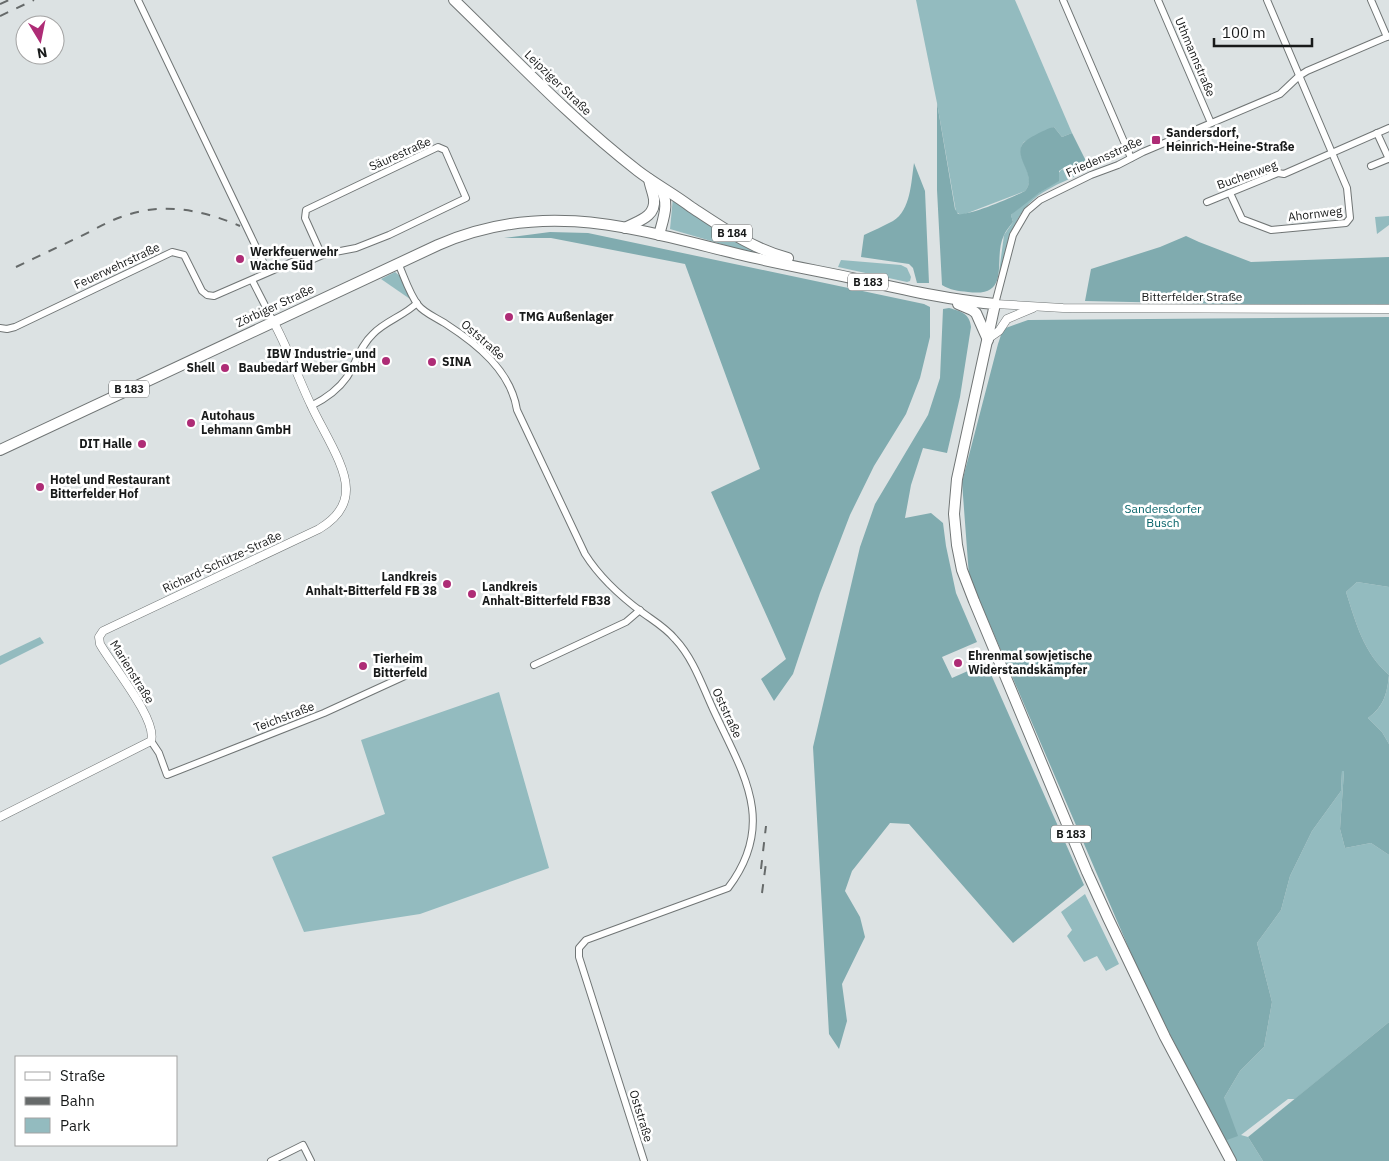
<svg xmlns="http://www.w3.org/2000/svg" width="1389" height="1161" font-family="'IBM Plex Sans',sans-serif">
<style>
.green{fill:#93bbbf}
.forest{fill:#80abaf}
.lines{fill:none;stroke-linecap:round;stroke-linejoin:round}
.minor-casing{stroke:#707575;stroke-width:8}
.tertiary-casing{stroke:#707575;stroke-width:9}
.primary-casing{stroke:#707575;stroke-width:12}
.minor{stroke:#fff;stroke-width:6}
.tertiary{stroke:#fff;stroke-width:8}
.primary{stroke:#fff;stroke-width:10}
.rail{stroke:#666a6a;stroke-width:2;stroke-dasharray:9 9;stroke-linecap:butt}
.poi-dot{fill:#ae2c76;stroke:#fff;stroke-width:2}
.labels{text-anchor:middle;stroke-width:5;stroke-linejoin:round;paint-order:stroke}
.shield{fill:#fff;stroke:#5d5f5f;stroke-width:1}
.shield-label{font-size:11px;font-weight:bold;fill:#181a1a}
.street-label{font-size:12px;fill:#181a1a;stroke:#fff}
.poi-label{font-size:12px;font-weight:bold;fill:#181a1a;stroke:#fff;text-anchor:start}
.park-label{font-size:12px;fill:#07646a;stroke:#fff}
</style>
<rect width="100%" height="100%" fill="#dce2e3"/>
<g class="green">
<path d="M916,0H1015L1072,133L1062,137L1054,127L1024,142C1012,156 1039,176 1025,191L965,214L961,215L956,212L937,103Z"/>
<path d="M1076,165L1080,174C1070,179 1059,183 1049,189C1012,208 1008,244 998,280L1004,235L1013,222L1011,215L1028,200L1048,187L1061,170L1069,166Z"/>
<path d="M673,197L761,251L759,255L670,229Z"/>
<path d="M1389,216V225L1377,234L1375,217Z"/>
<path d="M841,260L901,265L907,268L911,277L910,281L907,282L838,267Z"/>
<path d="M395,272L400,276L410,299L381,279Z"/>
<path d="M1357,582L1389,587V675C1363,652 1356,623 1346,592Z"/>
<path d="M40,637L44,643L0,665V656Z"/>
<path d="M1389,677V744L1382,732L1368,718C1384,706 1386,696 1389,677Z"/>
<path d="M499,692L549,868L420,914L304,932L272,857L385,814L361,740Z"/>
<path d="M1342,771H1344L1340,829L1345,848L1371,843L1389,855V1022L1295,1099H1288L1241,1135L1248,1137L1263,1161H1237L1224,1141V1098L1240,1071L1264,1047L1272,1002L1257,943L1281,910L1290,876L1312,831L1341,791Z"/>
<path d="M1085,894L1119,964L1106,971L1097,956L1084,962L1067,936L1072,930L1061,912Z"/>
</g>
<g class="forest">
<path d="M937,103L955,209L958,214C970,216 1013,197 1025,191C1038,177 1014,158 1022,145C1025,139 1043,131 1050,128L1054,127L1062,137L1072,133L1090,169L1080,174L1076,165C1069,166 1064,167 1059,171V181L1039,193L1011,215L1013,222C1010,226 1006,230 1004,235C992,259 1013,298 968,292C958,291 950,290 942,285L937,190Z"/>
<path d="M914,163L925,191L929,283H917L913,268L909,264L861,257L864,235C873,231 883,226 893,221C911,210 911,182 914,163Z"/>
<path d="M550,232L588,233L924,304L930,307V337L920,378L906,414L874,466L850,515L820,593L793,674L774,701L761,679L786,659L711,492L760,469L685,264L551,238H504Z"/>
<path d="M1186,236L1199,242L1251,262L1389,257V304H1222L1085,301L1091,269L1160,247Z"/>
<path d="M949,308C961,311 970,314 971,327L960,397L947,453L923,448L911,485L905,518L931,513L943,523L946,546L956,593L977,642L942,657L952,678L986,663L1084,885L1013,943L909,824L890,823L852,871L845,891L860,917L865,937L842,984L847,1021L839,1049L829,1034L813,747L860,547L875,504L928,415L940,378L943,309Z"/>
<path d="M1389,317V587L1357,582L1346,592C1356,623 1363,652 1389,675C1387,694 1384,706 1368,718L1382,732L1389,744V855L1371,843L1345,848L1340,829L1344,771H1342L1341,791L1312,831L1290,876L1281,910L1257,943L1272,1002L1264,1047L1240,1071L1224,1098L1238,1136L1224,1141L1142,979L969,576L962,482L998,344L1003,329L1028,320Z"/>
<path d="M1389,1022V1161H1263L1248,1137Z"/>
</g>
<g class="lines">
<defs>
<g id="minor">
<path d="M138,0L268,272"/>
<path d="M1063,0L1131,158"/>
<path d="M1158,0L1211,123"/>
<path d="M1371,0L1387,37"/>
<path d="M1377,133L1389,159"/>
<path d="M1371,166L1388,159"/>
<path d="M1230,193L1242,219L1271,230L1346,223L1350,218L1347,188L1267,0"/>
<path d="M1207,202L1278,173L1284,174L1389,128"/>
<path d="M398,263C404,276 409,293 418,305C424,313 437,318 446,324C477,344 511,371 517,410L585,554C600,578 620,596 643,613C654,621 666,628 675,639C693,658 702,685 713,709C742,772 778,822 728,888L586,940L579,948V957L644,1161"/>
<path d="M252,280L273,321"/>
<path d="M995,304L1013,235L1027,211L1040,200L1091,175L1118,165L1143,152L1280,94L1299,76L1307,71L1389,36"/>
<path d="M0,328L7,329L15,327L172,252L184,255L202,291L207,295L214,296L292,262L311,260L325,254L356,248L389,235L466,198L445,150L438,147L306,210L305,218L319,249L325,254"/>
<path d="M311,406C325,399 338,390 347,377C356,363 360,346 373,334C385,321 404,316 417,303"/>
<path d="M534,665L626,622L640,610"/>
<path d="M151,741L159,753L167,775L324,713L407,675"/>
<path d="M271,1161L303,1145L311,1161"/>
</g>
<g id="tertiary">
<path d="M995,304L1063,308L1389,309"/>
<path d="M989,338L999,331L1007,319L1033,308"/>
<path d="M0,817L151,741C158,720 111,664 100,644L99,637L103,631L319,529C334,520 346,508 346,490C347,466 321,428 311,405C298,378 288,348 273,321"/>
</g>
<g id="primary">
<path d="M454,0C514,58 572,120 638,171C655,184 674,194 691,207C722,227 752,249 788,258"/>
<path d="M659,187C671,201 663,219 659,235"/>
<path d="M625,228C638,221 656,217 654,199C653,192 650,186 649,179"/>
<path d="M958,304L972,310L976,313L988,340"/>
<path d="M0,450L438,245C545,198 635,229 742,255C780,264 819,271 857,279C902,289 949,300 995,304L957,479L954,514L957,545L962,570L974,601L1087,872L1108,918L1165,1037L1231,1161"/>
</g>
</defs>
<use href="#minor" class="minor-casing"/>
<use href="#tertiary" class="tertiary-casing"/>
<use href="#primary" class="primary-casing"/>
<use href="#minor" class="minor"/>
<use href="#tertiary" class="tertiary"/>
<use href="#primary" class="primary"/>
<g class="rail">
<path d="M0,4L9,0"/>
<path d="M0,16L34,0"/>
<path d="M16,267C37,257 58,247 79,237C94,230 108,221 124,216C163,202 203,210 240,226"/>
<path d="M761,869L766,826"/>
<path d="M762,893L766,863"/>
</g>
</g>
<g class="poi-dot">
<rect x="1151" y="135" width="10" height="10" rx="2.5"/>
<circle cx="240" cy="259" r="5"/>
<circle cx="509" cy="317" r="5"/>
<circle cx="386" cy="361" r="5"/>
<circle cx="432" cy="362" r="5"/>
<circle cx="225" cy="368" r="5"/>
<circle cx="191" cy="423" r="5"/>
<circle cx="142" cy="444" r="5"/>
<circle cx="40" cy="487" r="5"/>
<circle cx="447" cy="584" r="5"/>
<circle cx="472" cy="594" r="5"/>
<circle cx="958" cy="663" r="5"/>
<circle cx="363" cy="666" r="5"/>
</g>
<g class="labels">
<g class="shield">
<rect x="712" y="224.5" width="40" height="17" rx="4"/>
<rect x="848" y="273.5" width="40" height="17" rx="4"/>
<rect x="109" y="380.5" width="40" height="17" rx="4"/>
<rect x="1051" y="825.5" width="40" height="17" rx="4"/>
</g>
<g class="shield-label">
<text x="732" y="237">B 184</text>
<text x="868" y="286">B 183</text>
<text x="129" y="393">B 183</text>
<text x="1071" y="838">B 183</text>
</g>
<g class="street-label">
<text transform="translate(1195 57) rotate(67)" y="4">Uthmannstraße</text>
<text transform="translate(558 83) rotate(44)" y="4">Leipziger Straße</text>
<text transform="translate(400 154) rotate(-24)" y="4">Säurestraße</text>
<text transform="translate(1104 157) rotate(-24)" y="4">Friedensstraße</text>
<text transform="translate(1247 175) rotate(-20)" y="4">Buchenweg</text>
<text transform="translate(1315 214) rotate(-7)" y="4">Ahornweg</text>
<text transform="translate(117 266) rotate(-25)" y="4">Feuerwehrstraße</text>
<text x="1192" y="301">Bitterfelder Straße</text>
<text transform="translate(275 306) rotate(-25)" y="4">Zörbiger Straße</text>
<text transform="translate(483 340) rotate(41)" y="4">Oststraße</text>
<text transform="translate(222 562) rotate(-25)" y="4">Richard-Schütze-Straße</text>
<text transform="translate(132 672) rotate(58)" y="4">Marienstraße</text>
<text transform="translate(727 713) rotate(65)" y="4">Oststraße</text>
<text transform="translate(284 717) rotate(-21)" y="4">Teichstraße</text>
<text transform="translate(641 1116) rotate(73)" y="4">Oststraße</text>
</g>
<g class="poi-label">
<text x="1166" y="137">Sandersdorf,<tspan x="1166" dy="14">Heinrich-Heine-Straße</tspan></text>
<text x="250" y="256">Werkfeuerwehr<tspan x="250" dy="14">Wache Süd</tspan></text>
<text x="519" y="321">TMG Außenlager</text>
<text x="376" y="358" text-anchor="end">IBW Industrie- und<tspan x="376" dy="14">Baubedarf Weber GmbH</tspan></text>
<text x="442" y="366">SINA</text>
<text x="215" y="372" text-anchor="end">Shell</text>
<text x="201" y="420">Autohaus<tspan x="201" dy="14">Lehmann GmbH</tspan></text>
<text x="132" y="448" text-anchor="end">DIT Halle</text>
<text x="50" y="484">Hotel und Restaurant<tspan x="50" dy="14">Bitterfelder Hof</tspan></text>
<text x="437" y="581" text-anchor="end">Landkreis<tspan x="437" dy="14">Anhalt-Bitterfeld FB 38</tspan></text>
<text x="482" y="591">Landkreis<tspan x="482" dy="14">Anhalt-Bitterfeld FB38</tspan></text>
<text x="968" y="660">Ehrenmal sowjetische<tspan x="968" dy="14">Widerstandskämpfer</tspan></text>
<text x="373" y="663">Tierheim<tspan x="373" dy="14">Bitterfeld</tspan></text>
</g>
<g class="park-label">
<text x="1163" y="513">Sandersdorfer<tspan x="1163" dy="14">Busch</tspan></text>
</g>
</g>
<rect x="15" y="1056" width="162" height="90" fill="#ffffff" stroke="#a3a3a3"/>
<rect x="25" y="1072" width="25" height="8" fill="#ffffff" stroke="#a3a3a3"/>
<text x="60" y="1081" font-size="15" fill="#181a1a">Straße</text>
<rect x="25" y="1097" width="25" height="8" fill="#666a6a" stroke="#a3a3a3"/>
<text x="60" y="1106" font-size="15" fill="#181a1a">Bahn</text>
<rect x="25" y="1118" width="25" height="15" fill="#93bbbf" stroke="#a3a3a3"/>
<text x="60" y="1131" font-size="15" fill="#181a1a">Park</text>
<g transform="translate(40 40) rotate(170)"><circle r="24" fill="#ffffff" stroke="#a3a3a3"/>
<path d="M0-4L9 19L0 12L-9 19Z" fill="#ae2c76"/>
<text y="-8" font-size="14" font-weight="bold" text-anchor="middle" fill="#181a1a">N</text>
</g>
<path d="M1214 38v8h98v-8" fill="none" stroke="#181a1a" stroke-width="2.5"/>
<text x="1222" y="38" font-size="15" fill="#181a1a" stroke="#ffffff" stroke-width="4" paint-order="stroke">100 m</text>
</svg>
